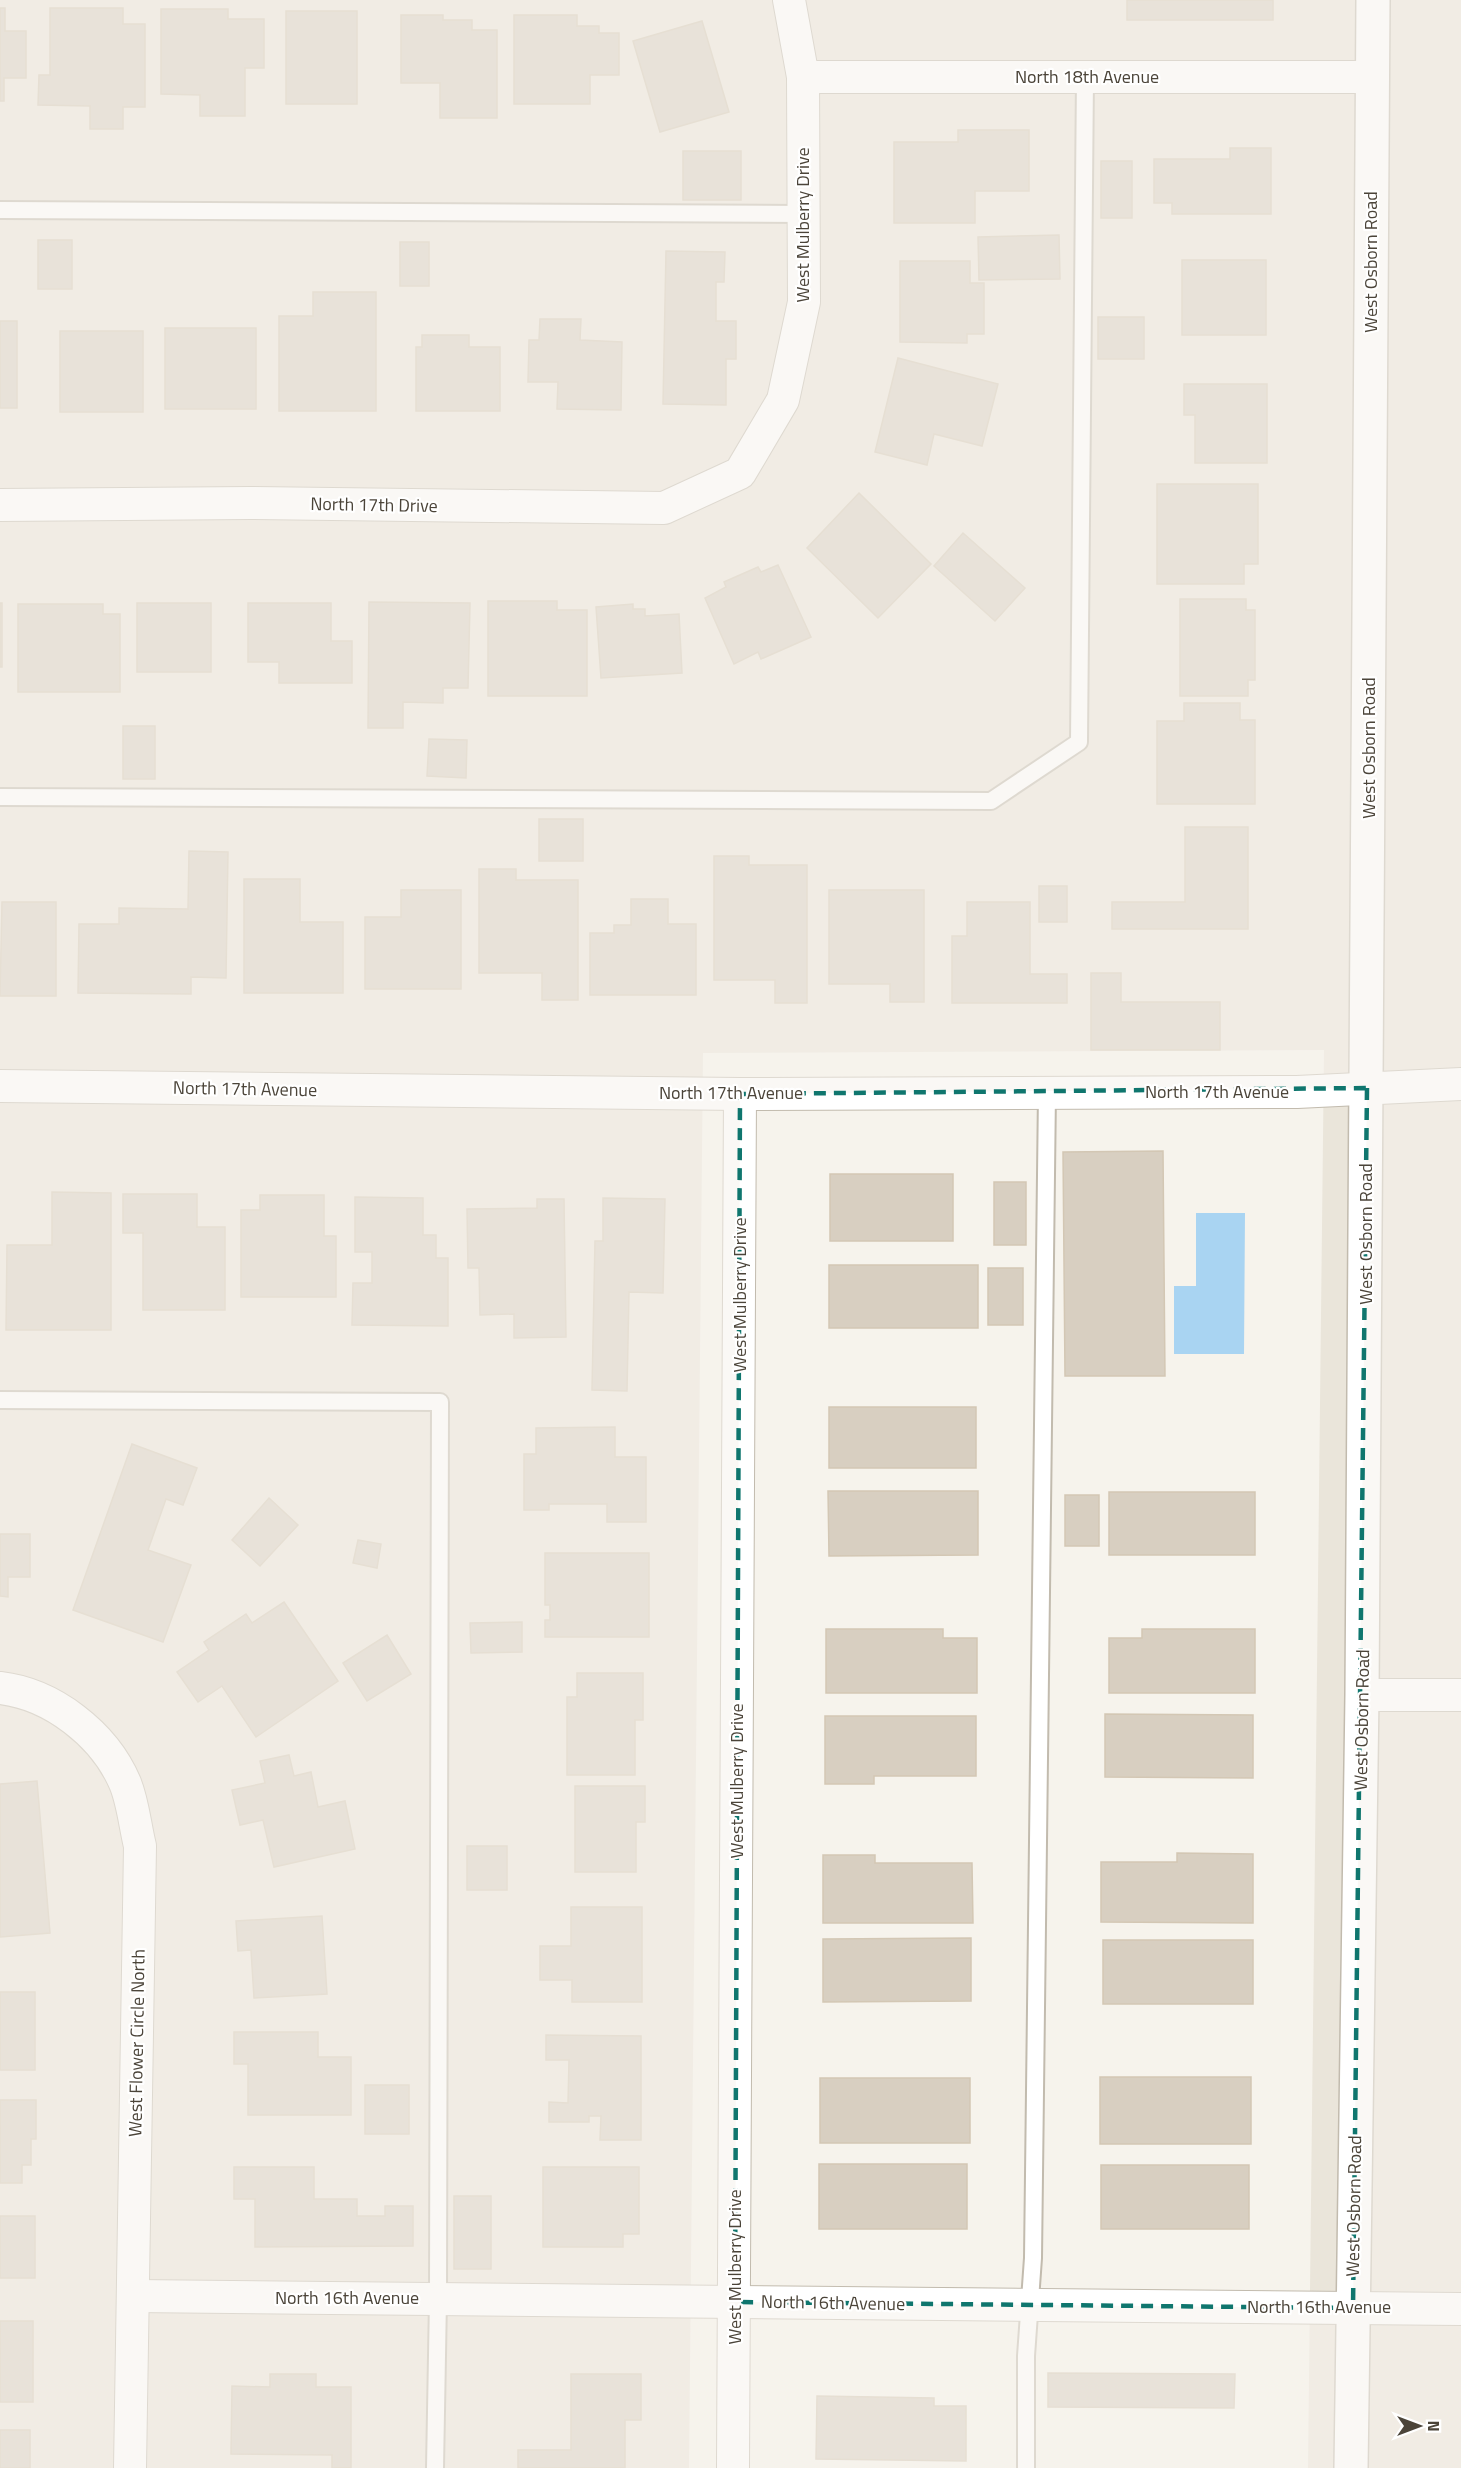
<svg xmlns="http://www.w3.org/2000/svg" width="1461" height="2468" font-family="'Titillium Web',sans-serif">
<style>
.residential{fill:#eae5da}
.water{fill:#a9d4f2}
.building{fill:#d8cfc1;stroke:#d3c7b4;stroke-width:1.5}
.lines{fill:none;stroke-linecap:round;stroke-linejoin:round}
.service-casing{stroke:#c2bbae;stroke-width:20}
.minor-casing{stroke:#c2bbae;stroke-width:34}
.tertiary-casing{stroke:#c2bbae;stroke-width:36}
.service{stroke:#fff;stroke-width:16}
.minor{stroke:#fff;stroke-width:32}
.tertiary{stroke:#fff;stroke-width:33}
.marked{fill:none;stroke:#0f766e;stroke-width:4.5;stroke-dasharray:12 8;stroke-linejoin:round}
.labels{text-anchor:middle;stroke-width:4.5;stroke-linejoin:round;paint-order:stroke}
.street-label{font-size:18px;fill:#4b4439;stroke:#fff}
</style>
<rect width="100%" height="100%" fill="#f6f3ec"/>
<path class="residential" d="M0,0H1461V2468H1308L1324,1050L703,1053L689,2468H0Z"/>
<path class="water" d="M1196,1213H1245L1244,1354H1174V1286H1196Z"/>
<g class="building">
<rect x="1127" y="0" width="146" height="20"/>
<path d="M0,8H5V31H26V78H4V101H0Z"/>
<path d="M50,8H123V24H145V107H123V129H90V106L38,105L39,75H50Z"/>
<path d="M161,9H228V19H264V68H245V116H200V95L161,94Z"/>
<rect x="286" y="11" width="71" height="93"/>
<path d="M401,15H443V20H472V30H497V118H440V83H401Z"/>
<path d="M514,15H577V26H599V33H619V75H590V104H514Z"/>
<path d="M702,21L729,112L660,132L633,41Z"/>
<path d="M958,130H1029V191H975V223H894V142H958Z"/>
<path d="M1230,148H1271V214H1172V203H1154V159H1230Z"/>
<rect x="683" y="151" width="58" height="49"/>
<rect x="1101" y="161" width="31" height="57"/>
<path d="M1059,235L1060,279L979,280L978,237Z"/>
<rect x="38" y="240" width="34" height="49"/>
<rect x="400" y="242" width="29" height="44"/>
<path d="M666,251L725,252L724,282H716V321H736V359H726V405L663,404Z"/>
<rect x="1182" y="260" width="84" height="75"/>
<path d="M900,261H970V283H984V334H967V343L900,342Z"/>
<path d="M313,292H376V411H279V316H313Z"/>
<rect x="1098" y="317" width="46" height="42"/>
<path d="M540,319H581L580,340L622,342L621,410L557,409L558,382H528L529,340H539Z"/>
<rect x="0" y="321" width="17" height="87"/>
<rect x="165" y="328" width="91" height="81"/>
<rect x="60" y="331" width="83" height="81"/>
<path d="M422,335H469V347H500V411H416V347H422Z"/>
<path d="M898,358L998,384L982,446L934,434L927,465L875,452Z"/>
<path d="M1184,384H1267V463H1195V415H1184Z"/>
<path d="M1157,484H1258V564H1244V584H1157Z"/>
<path d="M859,493L931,564L878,618L807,548Z"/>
<path d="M963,533L1025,588L995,621L934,566Z"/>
<path d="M778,565L811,637L761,659L758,652L734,664L705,598L726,587L724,582L758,567L761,572Z"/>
<path d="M1180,599H1246V610H1255V680H1248V696H1180Z"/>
<path d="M488,601H557V610H587V696H488Z"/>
<path d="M369,602L470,603L468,688H443V703L403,702V728H368Z"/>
<rect x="0" y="603" width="2" height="64"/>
<rect x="137" y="603" width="74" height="69"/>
<path d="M248,603H331V641H352V683H279V662H248Z"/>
<path d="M18,604H103V614H120V692H18Z"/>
<path d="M633,604V609H645V616L679,614L682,673L601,678L596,607Z"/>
<path d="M1184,703H1240V720H1255V804H1157V721H1184Z"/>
<rect x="123" y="726" width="32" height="53"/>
<path d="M429,739L467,740L466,778L427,776Z"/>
<rect x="539" y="819" width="44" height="42"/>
<path d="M1185,827H1248V929H1112V902H1185Z"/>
<path d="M189,851L228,852L226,978L191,977V994L78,993L79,924H119V908L188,909Z"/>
<path d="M714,856H749V865H807V1003H775V980H714Z"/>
<path d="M479,869H516V880H578V1000H542V973H479Z"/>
<path d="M244,879H300V922H343V993H244Z"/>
<rect x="1039" y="886" width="28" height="36"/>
<path d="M401,890H461V989H365V917H401Z"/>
<path d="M829,890H924V1002H890V984H829Z"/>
<path d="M631,899H668V924H696V995H590V933H614V925H631Z"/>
<path d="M2,902H56V996H0Z"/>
<path d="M967,902H1030V974H1067V1003H952V936H967Z"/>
<path d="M1091,973H1121V1002H1220V1050H1091Z"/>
<path d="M1163,1151L1165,1376H1065L1063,1152Z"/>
<rect x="830" y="1174" width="123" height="67"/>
<rect x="994" y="1182" width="32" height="63"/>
<path d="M52,1192L111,1193V1330H6L7,1245H52Z"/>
<path d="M123,1194H197V1227H225V1310H143V1233H123Z"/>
<path d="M260,1195H324V1236H336V1297H241V1210H260Z"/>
<path d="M355,1197L423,1198V1235H436V1258H448V1326L352,1325L353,1283H372V1252H355Z"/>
<path d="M603,1198L665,1199L663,1293L629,1292L627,1391L592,1390L595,1241H603Z"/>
<path d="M537,1199H564L566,1337L514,1338V1314L480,1315L479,1268H468L467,1209L537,1208Z"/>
<rect x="829" y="1265" width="149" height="63"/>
<rect x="988" y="1268" width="35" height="57"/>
<rect x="829" y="1407" width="147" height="61"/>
<path d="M615,1427V1457H646V1522H607V1504H549V1510H524V1454H536V1428Z"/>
<path d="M132,1444L197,1468L183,1505L166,1499L148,1550L191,1565L163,1642L73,1610Z"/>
<path d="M828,1491H978V1555L829,1556Z"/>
<rect x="1109" y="1492" width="146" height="63"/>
<rect x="1065" y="1495" width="34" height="51"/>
<path d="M269,1498L298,1525L260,1566L232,1540Z"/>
<path d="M0,1534H30V1577H8V1597L0,1596Z"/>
<path d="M358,1540L381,1544L377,1568L353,1563Z"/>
<path d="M545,1553H649V1637H545V1620H550V1605H545Z"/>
<path d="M284,1602L338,1681L256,1737L222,1686L198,1702L177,1672L209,1650L204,1642L246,1614L252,1623Z"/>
<path d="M522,1622V1652L471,1653L470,1623Z"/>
<path d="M826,1629H943V1638H977V1693H826Z"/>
<path d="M1142,1629H1255V1693H1109V1638H1142Z"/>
<path d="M387,1635L411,1674L367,1701L343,1663Z"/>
<path d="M577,1673H643V1720H635V1775H567V1697H577Z"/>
<path d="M1105,1714L1253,1715V1778L1105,1777Z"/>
<path d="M825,1716H976V1776H874V1784H825Z"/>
<path d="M289,1755L294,1776L311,1772L318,1807L345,1801L355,1849L274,1867L263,1820L240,1825L232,1790L265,1783L260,1761Z"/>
<path d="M37,1781L50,1933L0,1937V1784Z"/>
<path d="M575,1786H645V1822H636V1872H575Z"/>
<rect x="467" y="1846" width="40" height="44"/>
<path d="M1177,1853L1253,1854V1923L1101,1922V1862H1177Z"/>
<path d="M823,1855H875V1863H972L973,1923H823Z"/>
<path d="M571,1907H642V2002H572V1980H540V1946H571Z"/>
<path d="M322,1916L327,1994L254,1998L251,1950L238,1951L236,1921Z"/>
<path d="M971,1938V2001L823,2002V1939Z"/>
<rect x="1103" y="1940" width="150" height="64"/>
<rect x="0" y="1992" width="35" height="78"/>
<path d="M234,2032H318V2057H351V2115H248V2064H234Z"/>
<path d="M546,2035L641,2036V2140H600L601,2116H589V2122H549V2102L568,2103L569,2060H546Z"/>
<rect x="1100" y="2077" width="151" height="67"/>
<rect x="820" y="2078" width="150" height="65"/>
<rect x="365" y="2085" width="44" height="49"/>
<path d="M0,2100H36V2139H31V2165H22V2183H0Z"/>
<rect x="819" y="2164" width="148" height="65"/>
<rect x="1101" y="2165" width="148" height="64"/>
<path d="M234,2167H314V2199H357V2216H385V2206H413V2246L255,2247V2199H234Z"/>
<path d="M543,2167H639V2234H623V2247H543Z"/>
<rect x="454" y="2196" width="37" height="73"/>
<rect x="0" y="2216" width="35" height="62"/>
<rect x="0" y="2321" width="33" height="81"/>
<path d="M1048,2373L1235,2374L1234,2408L1048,2407Z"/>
<path d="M270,2374H316V2387H351V2468H332V2455L231,2454L232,2386L270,2387Z"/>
<path d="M571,2374H641V2420H625V2468H518V2450H571Z"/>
<path d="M817,2396L934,2398V2406H966V2461L816,2459Z"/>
<rect x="0" y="2430" width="30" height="38"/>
</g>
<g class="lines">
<defs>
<g id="service">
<path d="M0,210L804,214"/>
<path d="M0,797L991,801L1079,742L1085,77"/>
<path d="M0,1400L440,1402L438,2299L435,2468"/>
<path d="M1026,2468V2356L1033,2258L1047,1092"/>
</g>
<g id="minor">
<path d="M803,77H1372"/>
<path d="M0,505L250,503L664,508L740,473L783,400L804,302L803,77L789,0"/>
<path d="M0,1086L740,1094L1297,1092L1461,1084"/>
<path d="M0,1688C52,1694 104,1734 125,1783C133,1802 135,1826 140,1846L130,2468"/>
<path d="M1362,1695H1461"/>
<path d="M133,2296L1461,2309"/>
<path d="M733,2468L740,1094"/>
</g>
<path id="tertiary" d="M1351,2468L1362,1695L1373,0"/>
</defs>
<use href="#service" class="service-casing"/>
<use href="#minor" class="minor-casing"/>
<use href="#tertiary" class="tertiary-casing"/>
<use href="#service" class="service"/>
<use href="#minor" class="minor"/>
<use href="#tertiary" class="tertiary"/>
</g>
<path d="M0 0H1461V2468H0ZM1367,1088L1353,2308L735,2302L740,1094Z" fill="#f6f3ec" fill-opacity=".55" fill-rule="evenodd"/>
<path class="marked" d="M1367,1088L1353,2308L735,2302L740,1094Z"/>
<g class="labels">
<g class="street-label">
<text x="1087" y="83">North 18th Avenue</text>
<text transform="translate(803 225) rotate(-90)" y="6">West Mulberry Drive</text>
<text transform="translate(1371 262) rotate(-90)" y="6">West Osborn Road</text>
<text transform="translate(374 505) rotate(1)" y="6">North 17th Drive</text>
<text transform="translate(1369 748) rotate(-90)" y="6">West Osborn Road</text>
<text transform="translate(245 1089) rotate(1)" y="6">North 17th Avenue</text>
<text x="1217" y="1098">North 17th Avenue</text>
<text x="731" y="1099">North 17th Avenue</text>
<text transform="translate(1366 1234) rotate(-90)" y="6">West Osborn Road</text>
<text transform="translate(740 1295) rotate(-90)" y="6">West Mulberry Drive</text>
<text transform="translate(1362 1720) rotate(-89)" y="6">West Osborn Road</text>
<text transform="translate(737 1781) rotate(-90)" y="6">West Mulberry Drive</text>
<text transform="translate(137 2043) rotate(-89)" y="6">West Flower Circle North</text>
<text transform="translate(1354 2206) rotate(-89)" y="6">West Osborn Road</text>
<text transform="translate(735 2267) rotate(-90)" y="6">West Mulberry Drive</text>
<text x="347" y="2304">North 16th Avenue</text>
<text transform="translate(833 2303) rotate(1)" y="6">North 16th Avenue</text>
<text x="1319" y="2313">North 16th Avenue</text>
</g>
</g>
<g transform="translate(1419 2426) rotate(90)" stroke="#ffffff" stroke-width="4.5" paint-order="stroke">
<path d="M0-4.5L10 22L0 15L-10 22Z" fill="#4b4439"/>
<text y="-9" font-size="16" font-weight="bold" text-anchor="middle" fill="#4b4439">N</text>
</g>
</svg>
